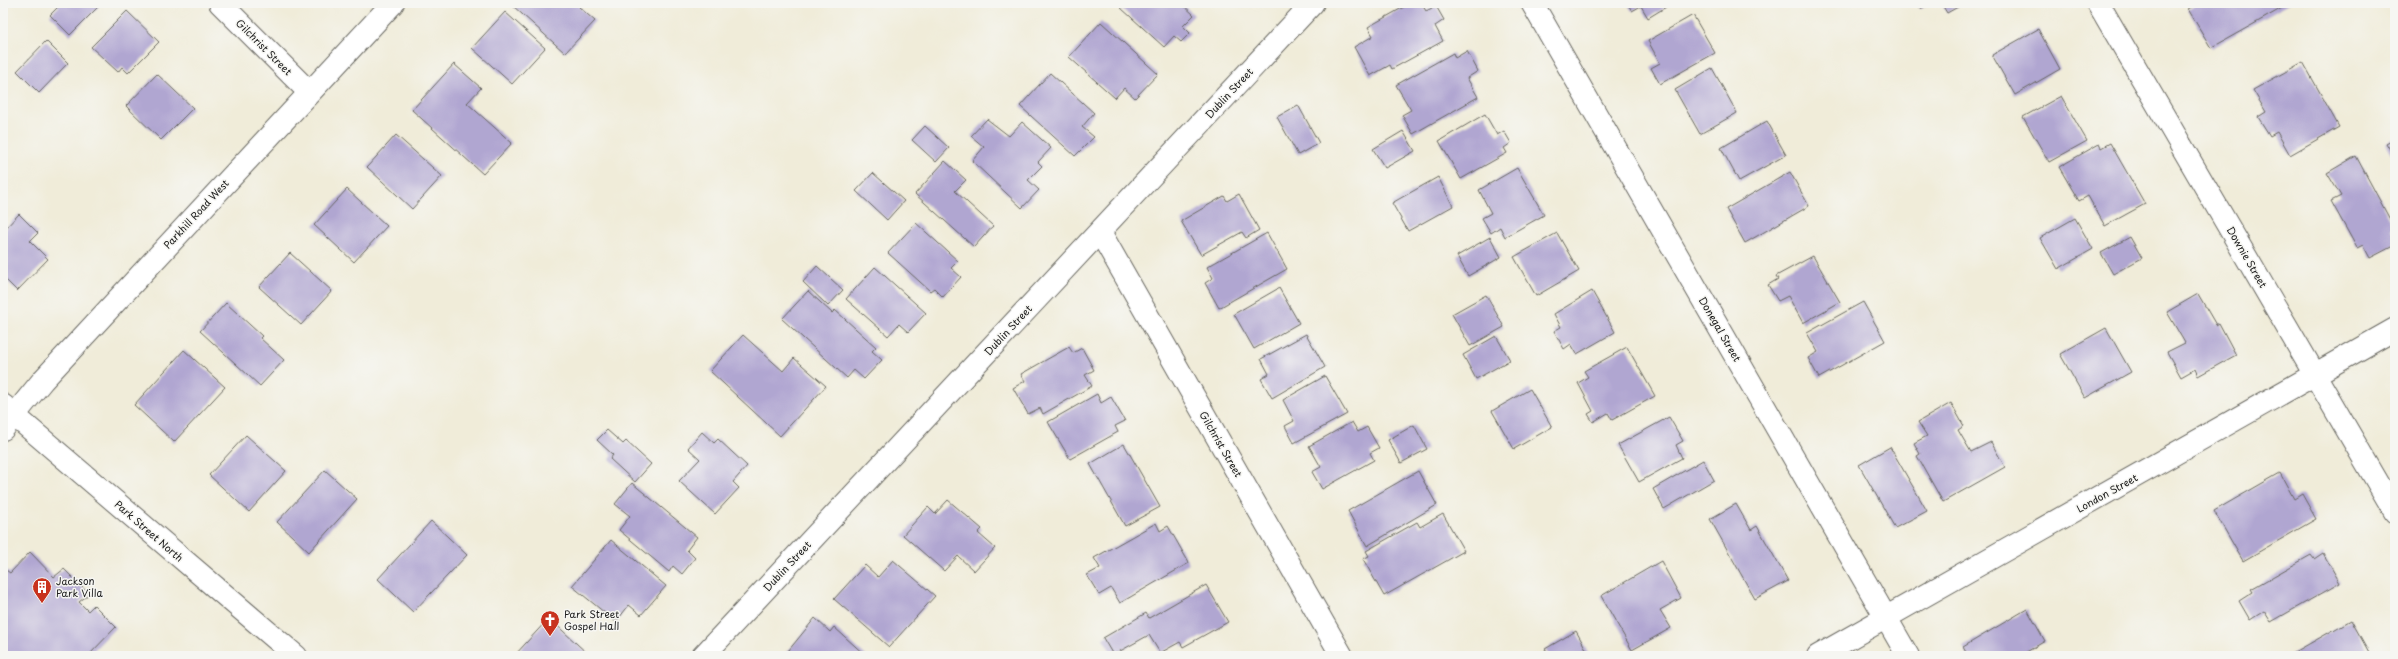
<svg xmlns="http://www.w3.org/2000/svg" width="2398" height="659" font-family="'Playpen Sans',sans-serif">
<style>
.building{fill:#b0a6d1}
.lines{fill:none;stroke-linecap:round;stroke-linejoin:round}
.street-casing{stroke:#66655e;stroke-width:24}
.secondary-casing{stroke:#66655e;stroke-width:24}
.street{stroke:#fff;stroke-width:22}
.secondary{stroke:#fff;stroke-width:22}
.labels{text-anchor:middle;stroke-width:3;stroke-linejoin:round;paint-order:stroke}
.street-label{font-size:10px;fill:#1c1c1c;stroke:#f6f6f2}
.poi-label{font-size:10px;fill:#1c1c1c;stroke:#f6f6f2;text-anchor:start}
</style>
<rect width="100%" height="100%" fill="#f6f6f2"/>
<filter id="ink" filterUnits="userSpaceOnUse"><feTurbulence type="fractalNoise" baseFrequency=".025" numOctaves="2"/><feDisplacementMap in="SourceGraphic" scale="8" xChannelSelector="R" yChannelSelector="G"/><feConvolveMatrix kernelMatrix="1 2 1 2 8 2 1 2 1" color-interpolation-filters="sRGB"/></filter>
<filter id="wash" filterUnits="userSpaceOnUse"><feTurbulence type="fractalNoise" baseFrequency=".012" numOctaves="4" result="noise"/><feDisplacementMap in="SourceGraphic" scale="16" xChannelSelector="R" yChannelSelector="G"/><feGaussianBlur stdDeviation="0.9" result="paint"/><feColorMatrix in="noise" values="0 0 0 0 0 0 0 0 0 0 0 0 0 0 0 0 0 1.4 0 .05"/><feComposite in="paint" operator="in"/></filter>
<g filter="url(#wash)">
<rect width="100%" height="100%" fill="#f0ecd9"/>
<g id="blocks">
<g class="building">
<path d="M56,3H102L70,35L50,15L59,6Z"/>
<path d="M513,3H583L579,7L595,21L565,53L512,5Z"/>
<path d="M1126,3H1181L1194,15L1183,26L1190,33L1181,42L1174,36L1164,47L1121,8Z"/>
<path d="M1411,3H1421L1426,11L1436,6L1444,20L1435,26L1443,41L1392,69L1390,65L1370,76L1354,47L1373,36L1368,27Z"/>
<path d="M1627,3H1663L1666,7L1648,18L1641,6L1632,11Z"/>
<path d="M1916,3H1931L1920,9Z"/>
<path d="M1941,3H1965L1947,13Z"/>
<path d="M2199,3H2291L2211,48L2188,9Z"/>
<path d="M127,11L159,42L128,73L122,67L118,72L91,47Z"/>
<path d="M505,12L545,48L512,84L472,48Z"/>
<path d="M1693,15L1715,53L1660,84L1651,68L1660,63L1648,41Z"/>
<path d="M1101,22L1158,74L1135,98L1124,88L1115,98L1069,57Z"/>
<path d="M2038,29L2060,69L2015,95L1992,55Z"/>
<path d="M46,41L68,63L39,93L17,71Z"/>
<path d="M1467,51L1478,71L1467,78L1478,97L1413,134L1402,115L1411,110L1396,85L1453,53L1455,58Z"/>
<path d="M2303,62L2339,127L2290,155L2277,132L2270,136L2258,117L2266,112L2253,90Z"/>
<path d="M454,64L481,88L467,103L512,143L483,174L412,110Z"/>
<path d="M1712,68L1737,113L1700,134L1675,90Z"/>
<path d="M1050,73L1094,113L1082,127L1094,137L1075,156L1020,106Z"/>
<path d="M157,74L193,108L161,140L126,106Z"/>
<path d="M2061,96L2087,141L2049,162L2023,117Z"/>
<path d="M1298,105L1319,143L1298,155L1277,117Z"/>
<path d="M1485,114L1497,135L1504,131L1511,143L1504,148L1507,153L1461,179L1439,141Z"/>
<path d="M987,119L1009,136L1022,122L1051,148L1038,162L1042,166L1028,180L1039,190L1022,208L972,161L984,147L971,136Z"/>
<path d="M1767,121L1786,155L1739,181L1721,148Z"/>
<path d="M925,126L949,148L936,162L912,140Z"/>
<path d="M1403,131L1415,151L1385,168L1373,149Z"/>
<path d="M396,135L442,176L412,209L367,167Z"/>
<path d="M2395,138V158L2386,143Z"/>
<path d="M2110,143L2145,204L2105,226L2088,196L2079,201L2059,167L2099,144L2101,148Z"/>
<path d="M2356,156L2394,227L2391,229L2395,237V245L2370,258L2363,245L2357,248L2331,201L2341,196L2327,173Z"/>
<path d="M945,161L966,180L955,191L993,226L974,247L915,194Z"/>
<path d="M1517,168L1544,215L1505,237L1500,227L1491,233L1482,218L1491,213L1479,190Z"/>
<path d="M1790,172L1809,206L1745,243L1726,209Z"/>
<path d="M873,173L904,201L887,220L856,191Z"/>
<path d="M1438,177L1453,206L1408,231L1392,203Z"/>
<path d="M347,189L387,226L354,262L314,225Z"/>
<path d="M1239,194L1259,230L1246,238L1242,232L1201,255L1181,221L1224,196L1227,201Z"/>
<path d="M19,214L38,233L30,241L48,259L17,291L3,277V231Z"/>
<path d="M2075,218L2093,249L2058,269L2040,238Z"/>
<path d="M916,223L958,261L951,268L961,277L943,297L934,288L930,291L888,253Z"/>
<path d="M1267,233L1287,269L1219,308L1205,283L1213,278L1207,267Z"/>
<path d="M1557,233L1579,271L1536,296L1514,257Z"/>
<path d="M1490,237L1501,257L1468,276L1457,256Z"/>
<path d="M2130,237L2142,258L2113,274L2101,253Z"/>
<path d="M290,253L332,291L301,325L259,287Z"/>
<path d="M1813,256L1840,302L1803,323L1788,296L1778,301L1768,285L1778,279L1776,276Z"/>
<path d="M817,266L843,290L828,306L803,282Z"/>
<path d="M875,267L926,313L908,332L899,324L888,336L846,299Z"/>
<path d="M1279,288L1299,323L1254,349L1234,314Z"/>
<path d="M808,291L832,313L835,310L876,347L872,351L882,360L864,379L854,370L847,378L782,319Z"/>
<path d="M1592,291L1615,332L1577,354L1571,344L1564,349L1554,331L1561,327L1554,314Z"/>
<path d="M2198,294L2216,325L2219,323L2236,355L2198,376L2195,369L2181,377L2167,352L2185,343L2167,312Z"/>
<path d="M1486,295L1504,327L1470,346L1452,314Z"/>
<path d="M1863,302L1885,341L1819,378L1808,358L1818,352L1807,333Z"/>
<path d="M226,303L262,336L260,338L284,360L260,386L200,331Z"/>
<path d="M2106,328L2131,372L2085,398L2060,354Z"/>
<path d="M1306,334L1325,367L1272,398L1261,379L1269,374L1261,359Z"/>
<path d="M743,335L783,371L794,358L826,386L780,436L710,371Z"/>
<path d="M1496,336L1510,360L1476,379L1463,355Z"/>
<path d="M1069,347L1073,353L1082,348L1094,370L1085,375L1092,386L1043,414L1040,408L1028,414L1013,388L1025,381L1021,374Z"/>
<path d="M1627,347L1655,396L1612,420L1608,413L1593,422L1588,414L1593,411L1578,383L1588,377L1584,371Z"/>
<path d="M184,350L225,387L174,442L134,405Z"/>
<path d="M1325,376L1347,414L1294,443L1285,426L1294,421L1283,400Z"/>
<path d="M1530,389L1552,427L1514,449L1492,411Z"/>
<path d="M1097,394L1101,403L1111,397L1125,421L1115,426L1118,432L1070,459L1048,422Z"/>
<path d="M1951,403L1964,426L1958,430L1971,452L1991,442L2005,467L1943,502L1917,456L1920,454L1914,443L1927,436L1918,422Z"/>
<path d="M1669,417L1683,441L1676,445L1682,458L1639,482L1618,445Z"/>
<path d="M1352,422L1358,432L1367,427L1379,448L1370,453L1374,460L1322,489L1312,472L1321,467L1309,446Z"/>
<path d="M1414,425L1427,449L1401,463L1388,440Z"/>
<path d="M607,430L623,444L626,441L651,464L635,482L610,459L613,455L597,440Z"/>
<path d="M702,432L714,443L718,439L747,466L733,482L739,488L715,514L679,481L700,459L688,448Z"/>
<path d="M246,435L286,471L249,512L209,475Z"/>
<path d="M1124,444L1160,507L1125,526L1090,464Z"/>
<path d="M1890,447L1927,511L1895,528L1859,465Z"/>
<path d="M1703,460L1714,480L1664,509L1653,489Z"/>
<path d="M325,470L357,499L309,552L277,522Z"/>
<path d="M1418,471L1437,505L1367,546L1348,511Z"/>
<path d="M2280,473L2294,499L2302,494L2316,519L2243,561L2214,511Z"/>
<path d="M632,483L697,537L687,550L695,558L682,574L673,566L669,572L619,530L630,516L615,504Z"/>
<path d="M948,500L982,529L978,533L995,548L974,571L958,556L944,571L903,535L928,507L935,514Z"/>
<path d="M1736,504L1751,530L1757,526L1788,581L1755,599L1710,519Z"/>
<path d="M1443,514L1464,551L1384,596L1363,559L1369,556L1366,551L1417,522L1420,527Z"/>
<path d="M431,521L467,555L413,612L378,579Z"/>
<path d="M1156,523L1160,531L1168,526L1189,563L1120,603L1111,588L1099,595L1087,575L1100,568L1094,558Z"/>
<path d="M611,540L666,586L641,615L629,605L616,622L572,586Z"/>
<path d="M30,552L54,577L64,569L89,594L79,602L88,611L94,605L116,627L88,656H3V568L10,573Z"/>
<path d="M2323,553L2340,583L2271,622L2264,611L2250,620L2239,601L2253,592L2251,589L2311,555L2314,559Z"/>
<path d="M893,560L935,596L889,647L834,599L865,565L878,577Z"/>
<path d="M1661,561L1681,598L1660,610L1671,628L1632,650L1601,596Z"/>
<path d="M1206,585L1228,622L1183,647L1180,642L1160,653L1149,635L1113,655L1103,638L1146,613L1149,618Z"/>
<path d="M2027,609L2045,641L2023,654L2025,656H1968L1963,647Z"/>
<path d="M549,618L590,656H514Z"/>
<path d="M815,618L830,632L834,627L866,656H784Z"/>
<path d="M2351,620L2370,654L2367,656H2288Z"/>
<path d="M1576,631L1590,656H1549L1545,649Z"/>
</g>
</g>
</g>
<g filter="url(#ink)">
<use href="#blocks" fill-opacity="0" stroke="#66655e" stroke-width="1"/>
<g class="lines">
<defs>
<g id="street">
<path d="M220,3L309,92"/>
<path d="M1532,3L1908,656"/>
<path d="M2098,3L2395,512"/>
<path d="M1100,232L1342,656"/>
<path d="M3,405L15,416"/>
<path d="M703,656L1313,3"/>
<path d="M1818,656L2395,329"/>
</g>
<g id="secondary">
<path d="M15,416L296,656"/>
<path d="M3,429L43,380L393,3"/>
</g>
</defs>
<use href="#street" class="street-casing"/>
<use href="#secondary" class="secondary-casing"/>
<use href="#street" class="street"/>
<use href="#secondary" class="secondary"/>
</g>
</g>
<defs>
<symbol id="building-pin" viewBox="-11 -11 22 30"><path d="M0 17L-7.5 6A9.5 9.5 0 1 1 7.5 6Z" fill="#c8321e" stroke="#f6f6f2"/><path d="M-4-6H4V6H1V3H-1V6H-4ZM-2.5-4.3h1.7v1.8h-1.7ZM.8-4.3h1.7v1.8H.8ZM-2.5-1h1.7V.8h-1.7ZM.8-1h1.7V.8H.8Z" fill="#fff"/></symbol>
<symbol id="church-pin" viewBox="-11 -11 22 30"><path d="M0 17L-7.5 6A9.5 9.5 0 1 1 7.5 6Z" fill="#c8321e" stroke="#f6f6f2"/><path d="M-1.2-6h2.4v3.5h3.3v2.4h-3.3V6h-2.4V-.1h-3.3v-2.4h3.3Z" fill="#fff"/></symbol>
</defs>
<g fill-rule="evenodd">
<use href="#building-pin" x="31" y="576" width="22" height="30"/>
<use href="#church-pin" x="539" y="609" width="22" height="30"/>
</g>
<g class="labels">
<g class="street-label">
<text transform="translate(264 47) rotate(45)" y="4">Gilchrist Street</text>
<text transform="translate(1229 93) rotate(-47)" y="4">Dublin Street</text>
<text transform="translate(196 214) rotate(-47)" y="4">Parkhill Road West</text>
<text transform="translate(2247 257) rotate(60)" y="4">Downie Street</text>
<text transform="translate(1720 329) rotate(60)" y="4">Donegal Street</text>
<text transform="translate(1008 330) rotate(-47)" y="4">Dublin Street</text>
<text transform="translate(1221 444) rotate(60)" y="4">Gilchrist Street</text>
<text transform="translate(2107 493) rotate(-29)" y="4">London Street</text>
<text transform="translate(149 531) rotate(41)" y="4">Park Street North</text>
<text transform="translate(787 566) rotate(-47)" y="4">Dublin Street</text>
</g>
<g class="poi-label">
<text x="56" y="585">Jackson<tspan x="56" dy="12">Park Villa</tspan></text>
<text x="564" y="618">Park Street<tspan x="564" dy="12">Gospel Hall</tspan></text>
</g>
</g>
<rect width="2398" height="659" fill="none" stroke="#f6f6f2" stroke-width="16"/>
</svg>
